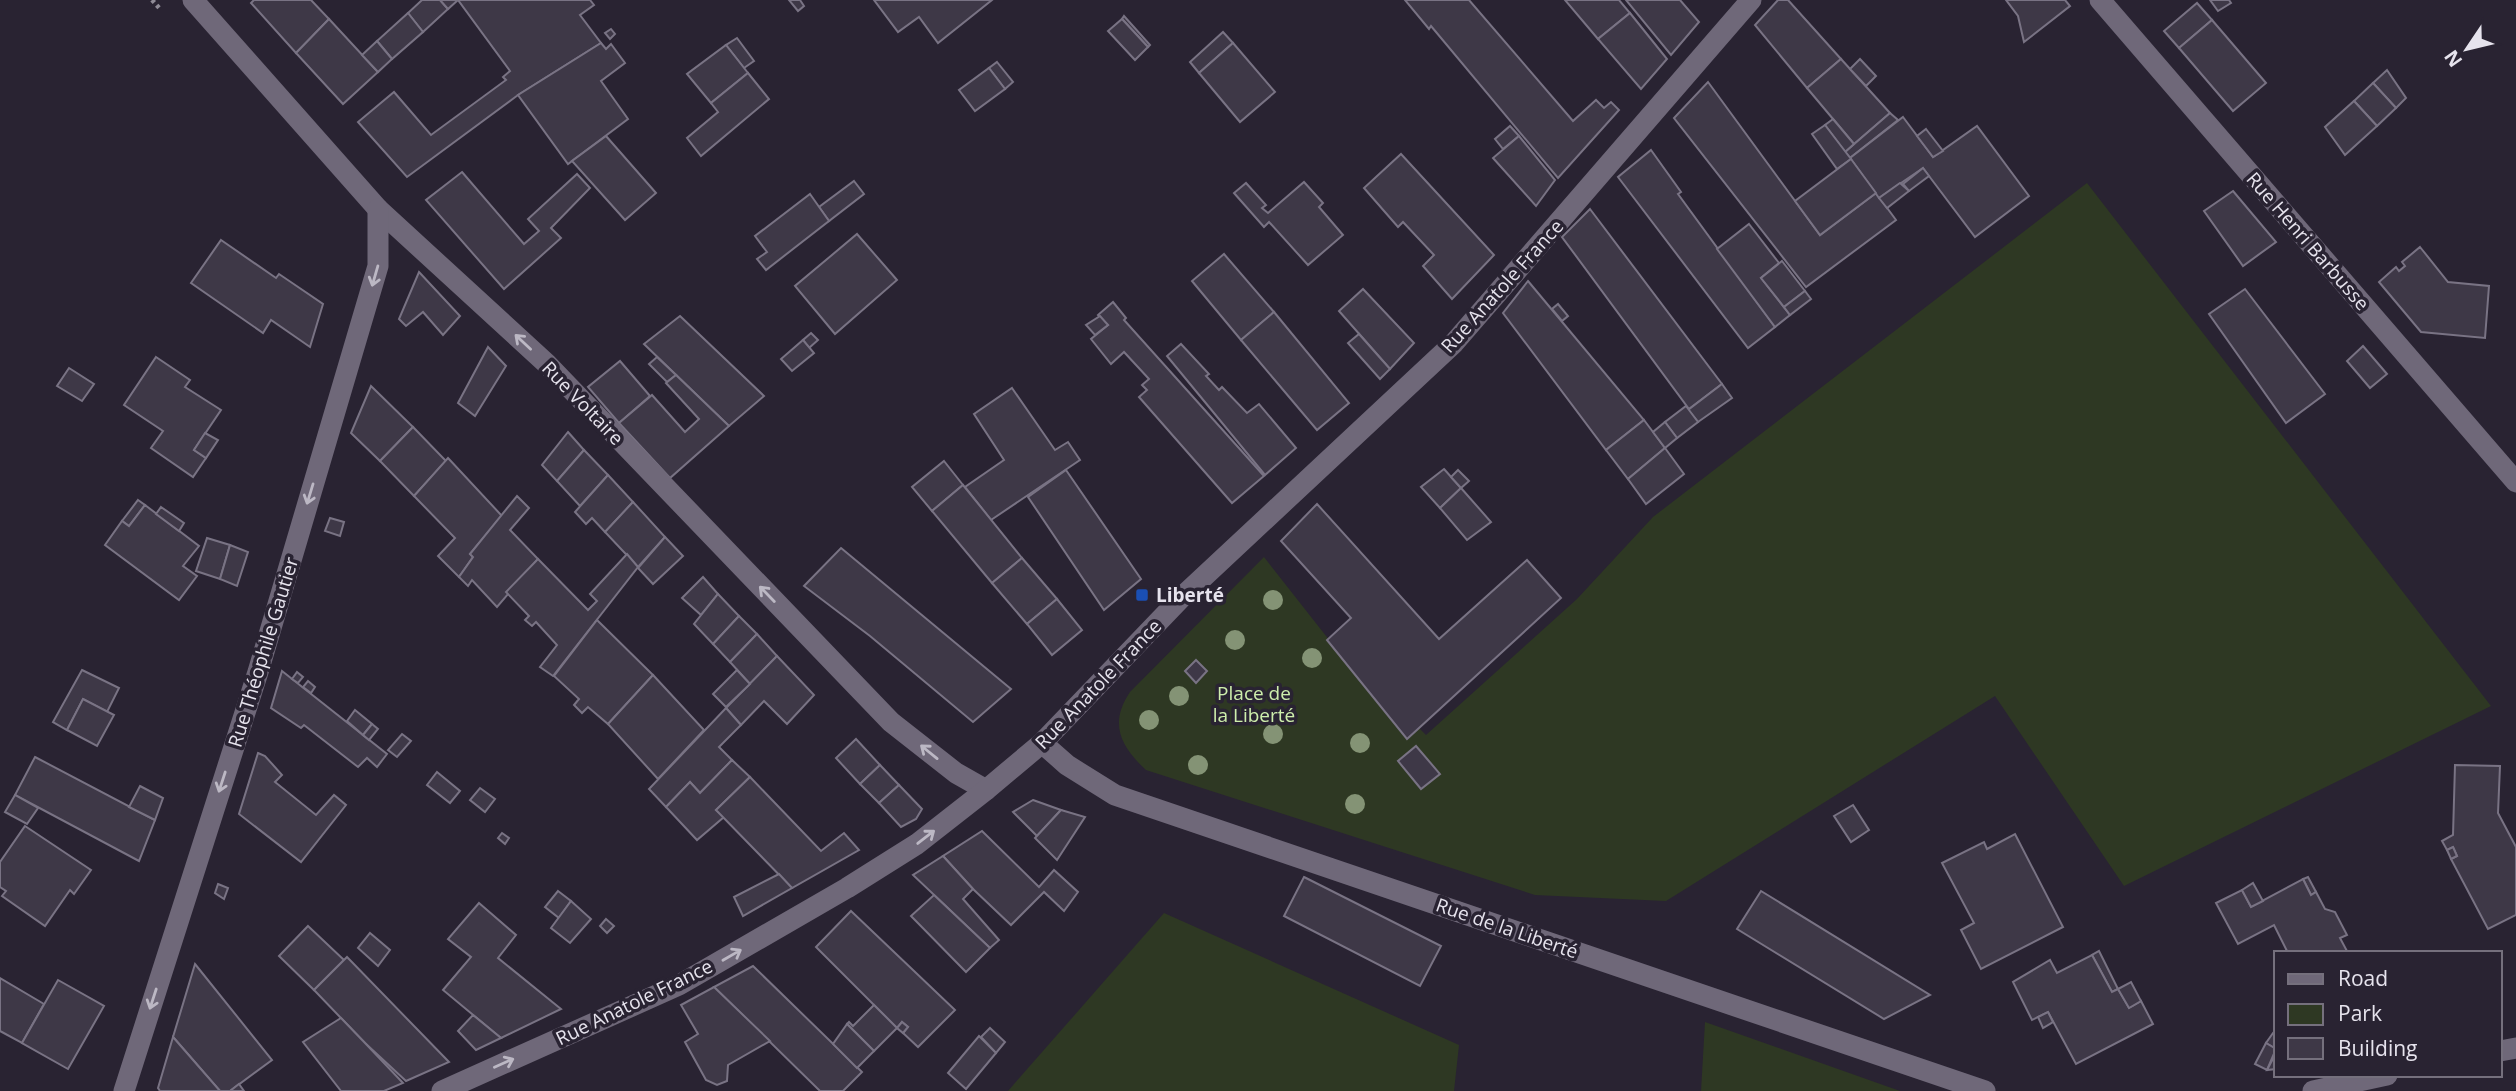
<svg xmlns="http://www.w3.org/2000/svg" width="2516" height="1091" font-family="'Open Sans',sans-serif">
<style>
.green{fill:#2e3823}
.building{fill:#3e3847;stroke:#797384;stroke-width:2}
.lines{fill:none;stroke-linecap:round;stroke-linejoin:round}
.path{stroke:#8f8b97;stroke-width:4.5;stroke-dasharray:3.5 3.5;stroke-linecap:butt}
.minor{stroke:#6f6879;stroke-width:21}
.tertiary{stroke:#6f6879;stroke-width:21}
.tree{fill:#849375}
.oneway{stroke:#bcb8c4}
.transit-dot{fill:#1a4fb4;stroke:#292332;stroke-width:2.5}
.labels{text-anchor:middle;stroke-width:7;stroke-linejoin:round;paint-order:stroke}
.street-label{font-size:19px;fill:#e6e3ed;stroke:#292332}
.poi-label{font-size:19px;font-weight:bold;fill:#e6e3ed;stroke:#292332;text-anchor:start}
.park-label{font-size:19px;fill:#ceeeac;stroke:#292332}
</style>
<rect width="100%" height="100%" fill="#292332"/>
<g class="green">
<path d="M2087,183L2491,706L2124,886L1995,696L1666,901L1535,895L1146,770C1120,746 1109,723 1130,692L1264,557L1407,739L1419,728L1426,735L1577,599L1653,517Z"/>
<path d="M1164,913L1459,1045L1454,1091H1008Z"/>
<path d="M1705,1022L1900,1091H1701Z"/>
</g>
<g class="building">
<path d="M254,0H311L329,19L296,53L251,3Z"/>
<path d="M422,0H440L448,9L423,32L408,13Z"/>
<path d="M440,0H458L448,9Z"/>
<path d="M458,0H590L594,5L580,15L601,43L518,95L407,177L358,122L394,92L431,135L506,80L503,77L510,71Z"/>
<path d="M789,0H800L804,6L798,11Z"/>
<path d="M874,0H992L938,43L919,17L898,32Z"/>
<path d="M1405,0H1469L1573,121L1596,100L1604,108L1611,102L1619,110L1558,178L1431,26L1429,29Z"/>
<path d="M1565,0H1619L1630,13L1598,39Z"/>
<path d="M1626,0H1680L1699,22L1671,55Z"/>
<path d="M1778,0H1788L1841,59L1807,88L1755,25Z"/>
<path d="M2006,0H2065L2070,6L2024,42L2018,16Z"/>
<path d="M2210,0H2229L2231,3L2218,11Z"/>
<path d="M2197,3L2212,20L2179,48L2164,31Z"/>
<path d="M408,13L423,32L392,59L377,41Z"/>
<path d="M1630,13L1667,59L1641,89L1598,39Z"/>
<path d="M1124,16L1150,45L1148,47L1122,19Z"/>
<path d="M329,19L378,72L343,104L296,53Z"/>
<path d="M1122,19L1148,47L1135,60L1108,31Z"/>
<path d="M2212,20L2266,83L2233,111L2179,48Z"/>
<path d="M611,29L615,34L610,39L605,33Z"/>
<path d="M1223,32L1233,43L1199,73L1190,62Z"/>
<path d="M737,38L754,61L744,68L726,45Z"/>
<path d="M377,41L392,59L378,72L362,55Z"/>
<path d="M601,43L606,49L611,44L625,63L601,81L628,119L568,164L518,95Z"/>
<path d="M1233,43L1275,92L1240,122L1199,73Z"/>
<path d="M726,45L748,73L711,103L687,74Z"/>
<path d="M1841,59L1890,113L1854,144L1807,88Z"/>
<path d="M1860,59L1876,76L1866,86L1850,69Z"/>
<path d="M997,62L1013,82L1005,89L989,68Z"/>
<path d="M989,68L1005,89L975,111L959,90Z"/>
<path d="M2387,70L2406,98L2396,108L2373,83Z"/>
<path d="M748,73L769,99L701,156L687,138L718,112L711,103Z"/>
<path d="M1708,82L1820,235L1876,193L1896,220L1806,287L1674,118Z"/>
<path d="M2373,83L2396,108L2377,126L2354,101Z"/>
<path d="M2354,101L2377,126L2345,155L2325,127Z"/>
<path d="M1890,113L1898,120L1850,158L1845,152Z"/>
<path d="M1903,117L1933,157L1977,126L2029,196L1975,237L1923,168L1879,198L1850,158Z"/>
<path d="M1833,119L1854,144L1845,152L1825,125Z"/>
<path d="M1825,125L1851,159L1837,169L1812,134Z"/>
<path d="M1510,126L1519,136L1503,149L1495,139Z"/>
<path d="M1926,129L1943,151L1933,157L1917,136Z"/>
<path d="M606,136L656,193L625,220L572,161Z"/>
<path d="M1519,136L1555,180L1536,206L1493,158Z"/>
<path d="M1651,150L1681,192L1678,194L1775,327L1748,348L1618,177Z"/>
<path d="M1401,154L1494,255L1452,299L1423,266L1434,255L1403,222L1398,227L1364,188Z"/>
<path d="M1851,159L1876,193L1820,235L1795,201Z"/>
<path d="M1923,168L1929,176L1909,191L1903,184Z"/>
<path d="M462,172L524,244L539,231L528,219L577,174L590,188L551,228L561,238L504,289L426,200Z"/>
<path d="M854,181L864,194L829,221L819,207Z"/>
<path d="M1304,182L1323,203L1319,207L1343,235L1308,265L1269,222L1264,227L1234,193L1246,183L1266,205L1262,208L1268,213Z"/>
<path d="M1900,183L1909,191L1887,208L1879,198Z"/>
<path d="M2233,191L2276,242L2243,266L2204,211Z"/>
<path d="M810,194L829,221L766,270L757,259L767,252L755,236Z"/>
<path d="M1590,209L1722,384L1689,409L1562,237Z"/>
<path d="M1749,224L1779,263L1761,278L1790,315L1775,327L1717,249Z"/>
<path d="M857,234L897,280L835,334L795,286Z"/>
<path d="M221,240L276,278L279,274L323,304L310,347L271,320L263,333L191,283Z"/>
<path d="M2420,247L2448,282L2489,286L2485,338L2421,332L2379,282L2396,267L2399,271L2405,266L2402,262Z"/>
<path d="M1224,254L1274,312L1241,340L1192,281Z"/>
<path d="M1782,261L1805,291L1784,307L1761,278Z"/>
<path d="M419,272L460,316L443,335L423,312L406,326L399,319Z"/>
<path d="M1528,281L1644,420L1606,450L1503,313Z"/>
<path d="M1363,289L1414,343L1390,369L1339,311Z"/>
<path d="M2245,289L2325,394L2286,423L2209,314Z"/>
<path d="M1805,291L1811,299L1790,315L1784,307Z"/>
<path d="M1113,302L1126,318L1124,320L1264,476L1232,503L1139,397L1147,390L1142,385L1149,379L1124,352L1111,364L1091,339L1108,325L1098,315Z"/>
<path d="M1558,304L1568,316L1562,321L1552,309Z"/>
<path d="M1274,312L1349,403L1317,430L1241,340Z"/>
<path d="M680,316L764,396L729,426L644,344Z"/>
<path d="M1100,316L1108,325L1095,335L1086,325Z"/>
<path d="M811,333L818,340L809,348L803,340Z"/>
<path d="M1359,334L1390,369L1380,379L1348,343Z"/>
<path d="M803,340L814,353L792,371L781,359Z"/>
<path d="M1181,344L1209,374L1206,376L1219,390L1222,387L1247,413L1259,404L1296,448L1265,475L1167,356Z"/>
<path d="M2363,346L2387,374L2370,388L2347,361Z"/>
<path d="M488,347L506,366L475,416L458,403Z"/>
<path d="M156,357L190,380L185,387L221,410L194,450L206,458L193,477L151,448L163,431L124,405Z"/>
<path d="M657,357L676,375L667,382L649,364Z"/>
<path d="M620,361L650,396L619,423L588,387Z"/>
<path d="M69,368L94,384L82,401L57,386Z"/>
<path d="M676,375L729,426L670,478L619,423L652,395L685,432L699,419L666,383Z"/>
<path d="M1722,384L1732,398L1698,422L1688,410Z"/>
<path d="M371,386L413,427L380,461L351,433Z"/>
<path d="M1012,388L1055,450L1068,442L1080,460L991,520L965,487L1004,460L974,414Z"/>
<path d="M1686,406L1698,422L1677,438L1665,422Z"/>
<path d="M1644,420L1665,448L1628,479L1606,450Z"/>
<path d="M1665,422L1677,438L1665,448L1653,432Z"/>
<path d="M413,427L446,461L414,496L380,461Z"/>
<path d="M568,432L584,450L557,481L542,465Z"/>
<path d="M205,433L218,440L206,458L194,450Z"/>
<path d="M1665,448L1684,474L1646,504L1628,479Z"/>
<path d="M584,450L608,475L580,506L557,481Z"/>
<path d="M448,458L502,516L470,554L473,557L459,577L438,556L455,538L414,496Z"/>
<path d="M944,461L963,485L932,511L912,487Z"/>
<path d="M1444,469L1461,488L1440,508L1421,487Z"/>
<path d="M1066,470L1141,579L1104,610L1028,497Z"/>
<path d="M1458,470L1469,481L1461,488L1451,477Z"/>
<path d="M608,475L633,502L605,532L592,518L586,524L575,512Z"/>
<path d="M963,485L1022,558L992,583L932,511Z"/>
<path d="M1461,488L1491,522L1467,540L1440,508Z"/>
<path d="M517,496L529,508L510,530L538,559L497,607L472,580L468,586L459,577L473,557L470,554Z"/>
<path d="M138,500L145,505L129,526L122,521Z"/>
<path d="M633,502L665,537L638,567L605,532Z"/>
<path d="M1317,504L1439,639L1527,560L1561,598L1407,739L1327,640L1351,618L1281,541Z"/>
<path d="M145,505L199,546L183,566L197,576L179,600L105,545L122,521L129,526Z"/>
<path d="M161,507L184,523L179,531L156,514Z"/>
<path d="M330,518L344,522L340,536L325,531Z"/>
<path d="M665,537L683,556L653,584L638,568Z"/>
<path d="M207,538L230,545L220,579L196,571Z"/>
<path d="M230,545L248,552L237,586L220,579Z"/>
<path d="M841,548L1011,689L973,722L870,636L804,586Z"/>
<path d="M627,554L638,567L553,676L540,667L557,645L536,622L532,626L525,620L529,616L506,592L538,559L588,610L597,601L590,594Z"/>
<path d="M1022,558L1057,599L1027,624L992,583Z"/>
<path d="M703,577L718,594L701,615L682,598Z"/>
<path d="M718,594L739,616L713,644L694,624Z"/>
<path d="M1057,599L1082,630L1052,655L1027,624Z"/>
<path d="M739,616L757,634L730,662L713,644Z"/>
<path d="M597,620L653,675L608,724L588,707L582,713L574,705L579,699L554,676Z"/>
<path d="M757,634L777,656L750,684L730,662Z"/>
<path d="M777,656L814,695L787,724L764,701L741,725L726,708Z"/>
<path d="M1196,660L1207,671L1196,683L1185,671Z"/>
<path d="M82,670L119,688L107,712L83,699L67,730L53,722Z"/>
<path d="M737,670L750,684L726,707L713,694Z"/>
<path d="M282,671L387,754L377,767L367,758L358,767L304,725L301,728L271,708Z"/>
<path d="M297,672L303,677L298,683L292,679Z"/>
<path d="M653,675L704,730L658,779L608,724Z"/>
<path d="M308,681L315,687L311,693L303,687Z"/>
<path d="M83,699L114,715L97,746L67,730Z"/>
<path d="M726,708L741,725L719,747L732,760L700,793L690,782L666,807L649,789Z"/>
<path d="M355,710L372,724L363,735L347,721Z"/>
<path d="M372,724L378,729L369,740L363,735Z"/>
<path d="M402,734L411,741L397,757L388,750Z"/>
<path d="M856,739L880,765L860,784L836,758Z"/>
<path d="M1416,746L1440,774L1421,789L1398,761Z"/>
<path d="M258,753L265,756L282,775L275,782L316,815L334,795L346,805L301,862L239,814Z"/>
<path d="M35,757L155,820L139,861L15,795Z"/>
<path d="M732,760L750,777L716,810L724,817L697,840L666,807L690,782L700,793Z"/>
<path d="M880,765L899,785L879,803L860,784Z"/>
<path d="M2455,765L2500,766L2498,813L2516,847V915L2488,929L2451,859L2457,856L2453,847L2447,850L2442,841L2453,835Z"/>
<path d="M437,772L460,791L450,803L427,785Z"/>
<path d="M750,777L821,851L844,833L859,850L792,888L716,810Z"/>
<path d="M899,785L922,809L916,819L901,827L879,803Z"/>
<path d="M140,786L163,798L155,820L129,807Z"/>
<path d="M480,788L495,799L485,812L470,800Z"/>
<path d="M15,795L38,808L27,824L5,812Z"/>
<path d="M1033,800L1061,810L1037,836L1013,812Z"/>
<path d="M1853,805L1869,830L1851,842L1834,816Z"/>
<path d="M1061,810L1085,817L1057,860L1035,838Z"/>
<path d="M25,826L91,870L74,894L70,890L45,926L2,896L6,891L0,887V862Z"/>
<path d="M982,831L1039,887L1054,870L1078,892L1064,911L1044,892L1011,925L973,889L943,856Z"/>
<path d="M502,833L509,838L505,844L498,838Z"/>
<path d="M2015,834L2063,927L1981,969L1961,930L1974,923L1942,863L1984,842L1987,849Z"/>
<path d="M2453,847L2457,856L2451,859L2447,850Z"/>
<path d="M943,856L973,889L963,899L999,940L990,948L913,875Z"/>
<path d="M779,874L792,888L743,916L734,897Z"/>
<path d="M1304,877L1441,946L1420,986L1284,916Z"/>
<path d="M2308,877L2316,892L2311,895L2303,879Z"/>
<path d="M2303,879L2311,895L2316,892L2325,909L2335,912L2347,935L2340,938L2348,953H2288L2274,925L2238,944L2216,903L2242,890L2251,907Z"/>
<path d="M2253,883L2263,901L2251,907L2242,890Z"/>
<path d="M218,884L228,888L224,899L215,893Z"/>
<path d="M558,891L571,901L559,918L545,907Z"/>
<path d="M1761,891L1930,995L1884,1019L1737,929Z"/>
<path d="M934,895L990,948L966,972L911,916Z"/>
<path d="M571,901L591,919L570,943L551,928Z"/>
<path d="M479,903L516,935L498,958L561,1009L501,1038L443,990L471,957L448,939Z"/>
<path d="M851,911L955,1010L918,1047L903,1033L908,1027L902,1022L897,1028L816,947Z"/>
<path d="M606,919L614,926L607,933L600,926Z"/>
<path d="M308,926L344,960L314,990L279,956Z"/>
<path d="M370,933L390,950L378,966L358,948Z"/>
<path d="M2099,951L2118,989L2112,992L2092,955Z"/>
<path d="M2092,955L2112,992L2118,989L2129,1008L2141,1001L2153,1024L2076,1064L2048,1012L2032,1020L2013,982L2050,960L2057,973Z"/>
<path d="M347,957L449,1062L406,1081L365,1043L314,990Z"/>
<path d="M195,964L272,1060L230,1091H220L173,1037Z"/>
<path d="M753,966L862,1072L843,1091H820L714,987Z"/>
<path d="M0,978L44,1004L22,1043L0,1031Z"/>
<path d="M58,980L104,1006L68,1069L22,1043Z"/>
<path d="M2131,982L2141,1001L2129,1008L2118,989Z"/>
<path d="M714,987L770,1041L728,1065L727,1081L717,1085L706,1080L685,1042L698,1034L681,1005Z"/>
<path d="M874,1005L897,1028L874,1051L847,1024L849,1022L853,1026Z"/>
<path d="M2048,1012L2053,1022L2043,1028L2038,1017Z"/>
<path d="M473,1015L501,1038L476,1050L458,1031Z"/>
<path d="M341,1018L365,1043L403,1083L384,1091H341L303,1042Z"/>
<path d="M902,1022L908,1027L903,1033L897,1028Z"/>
<path d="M847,1024L874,1051L857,1068L833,1044Z"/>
<path d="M990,1028L1005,1042L996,1053L981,1037Z"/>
<path d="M2273,1033L2276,1035V1049L2266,1043Z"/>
<path d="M979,1036L996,1053L966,1089L948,1073Z"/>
<path d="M173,1037L220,1091H160L158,1088Z"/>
<path d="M2266,1043L2276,1049L2267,1070L2255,1064Z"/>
<path d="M2276,1053V1069L2267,1070Z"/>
<path d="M239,1084L244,1091H230Z"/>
</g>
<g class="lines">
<path class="path" d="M152,0L161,10"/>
<g class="minor">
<path d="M193,0L378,209L547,364L891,722L956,773L986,790"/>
<path d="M1042,743L1067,765L1115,795L1985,1091"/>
<path d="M2500,1051L2516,1048"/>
<path d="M124,1091L258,672L378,266V209"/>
<path d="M442,1091L679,985L847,888L917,844L986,790L1042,743L1182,597L1454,343L1751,0"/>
<path d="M2313,1091L2387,1075"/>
</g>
<path class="tertiary" d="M2100,0L2516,482"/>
</g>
<g class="tree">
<circle cx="1273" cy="600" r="10"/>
<circle cx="1235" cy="640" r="10"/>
<circle cx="1312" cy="658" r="10"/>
<circle cx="1179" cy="696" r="10"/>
<circle cx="1149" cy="720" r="10"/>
<circle cx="1273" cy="734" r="10"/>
<circle cx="1360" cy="743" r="10"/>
<circle cx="1198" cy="765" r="10"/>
<circle cx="1355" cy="804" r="10"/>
</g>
<defs><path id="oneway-shaft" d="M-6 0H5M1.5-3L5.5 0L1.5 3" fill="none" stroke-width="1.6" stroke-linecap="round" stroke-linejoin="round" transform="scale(1.75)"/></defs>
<g class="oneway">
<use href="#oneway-shaft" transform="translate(375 276) rotate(106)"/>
<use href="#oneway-shaft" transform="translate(523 342) rotate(-137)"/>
<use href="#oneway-shaft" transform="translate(310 494) rotate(107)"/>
<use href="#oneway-shaft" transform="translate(767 594) rotate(-134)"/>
<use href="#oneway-shaft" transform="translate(929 752) rotate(-141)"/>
<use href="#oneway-shaft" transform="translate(222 782) rotate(108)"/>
<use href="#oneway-shaft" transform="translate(926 837) rotate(-38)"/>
<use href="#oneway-shaft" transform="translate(732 955) rotate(-30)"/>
<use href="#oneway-shaft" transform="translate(153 999) rotate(108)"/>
<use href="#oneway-shaft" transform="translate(504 1063) rotate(-24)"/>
</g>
<rect class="transit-dot" x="1135" y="588" width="14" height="14" rx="3.5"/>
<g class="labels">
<g class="street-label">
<text transform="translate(2308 241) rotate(49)" y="7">Rue Henri Barbusse</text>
<text transform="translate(1502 286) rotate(-48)" y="7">Rue Anatole France</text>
<text transform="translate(583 403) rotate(46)" y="7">Rue Voltaire</text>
<text transform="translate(263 652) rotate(-73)" y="7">Rue Théophile Gautier</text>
<text transform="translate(1098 684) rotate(-46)" y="7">Rue Anatole France</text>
<text transform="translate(1507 928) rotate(19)" y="7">Rue de la Liberté</text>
<text transform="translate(634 1002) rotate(-26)" y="7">Rue Anatole France</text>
</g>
<g class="poi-label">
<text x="1156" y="602">Liberté</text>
</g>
<g class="park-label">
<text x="1254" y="700">Place de<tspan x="1254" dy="22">la Liberté</tspan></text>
</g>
</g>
<rect x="2274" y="951" width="228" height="126" fill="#292332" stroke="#75707d" stroke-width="2"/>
<rect x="2288" y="974" width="35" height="10" fill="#6f6879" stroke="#75707d" stroke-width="2"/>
<text x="2338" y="986" font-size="21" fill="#e6e3ed">Road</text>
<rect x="2288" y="1004" width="35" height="21" fill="#2e3823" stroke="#75707d" stroke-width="2"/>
<text x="2338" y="1021" font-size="21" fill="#e6e3ed">Park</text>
<rect x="2288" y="1038" width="35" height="21" fill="#3e3847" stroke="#75707d" stroke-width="2"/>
<text x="2338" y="1056" font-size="21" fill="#e6e3ed">Building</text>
<g transform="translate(2467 49) rotate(235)" stroke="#292332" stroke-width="5" paint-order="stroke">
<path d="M0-5L12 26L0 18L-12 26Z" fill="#e6e3ed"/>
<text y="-10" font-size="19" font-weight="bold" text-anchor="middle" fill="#e6e3ed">N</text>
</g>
</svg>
